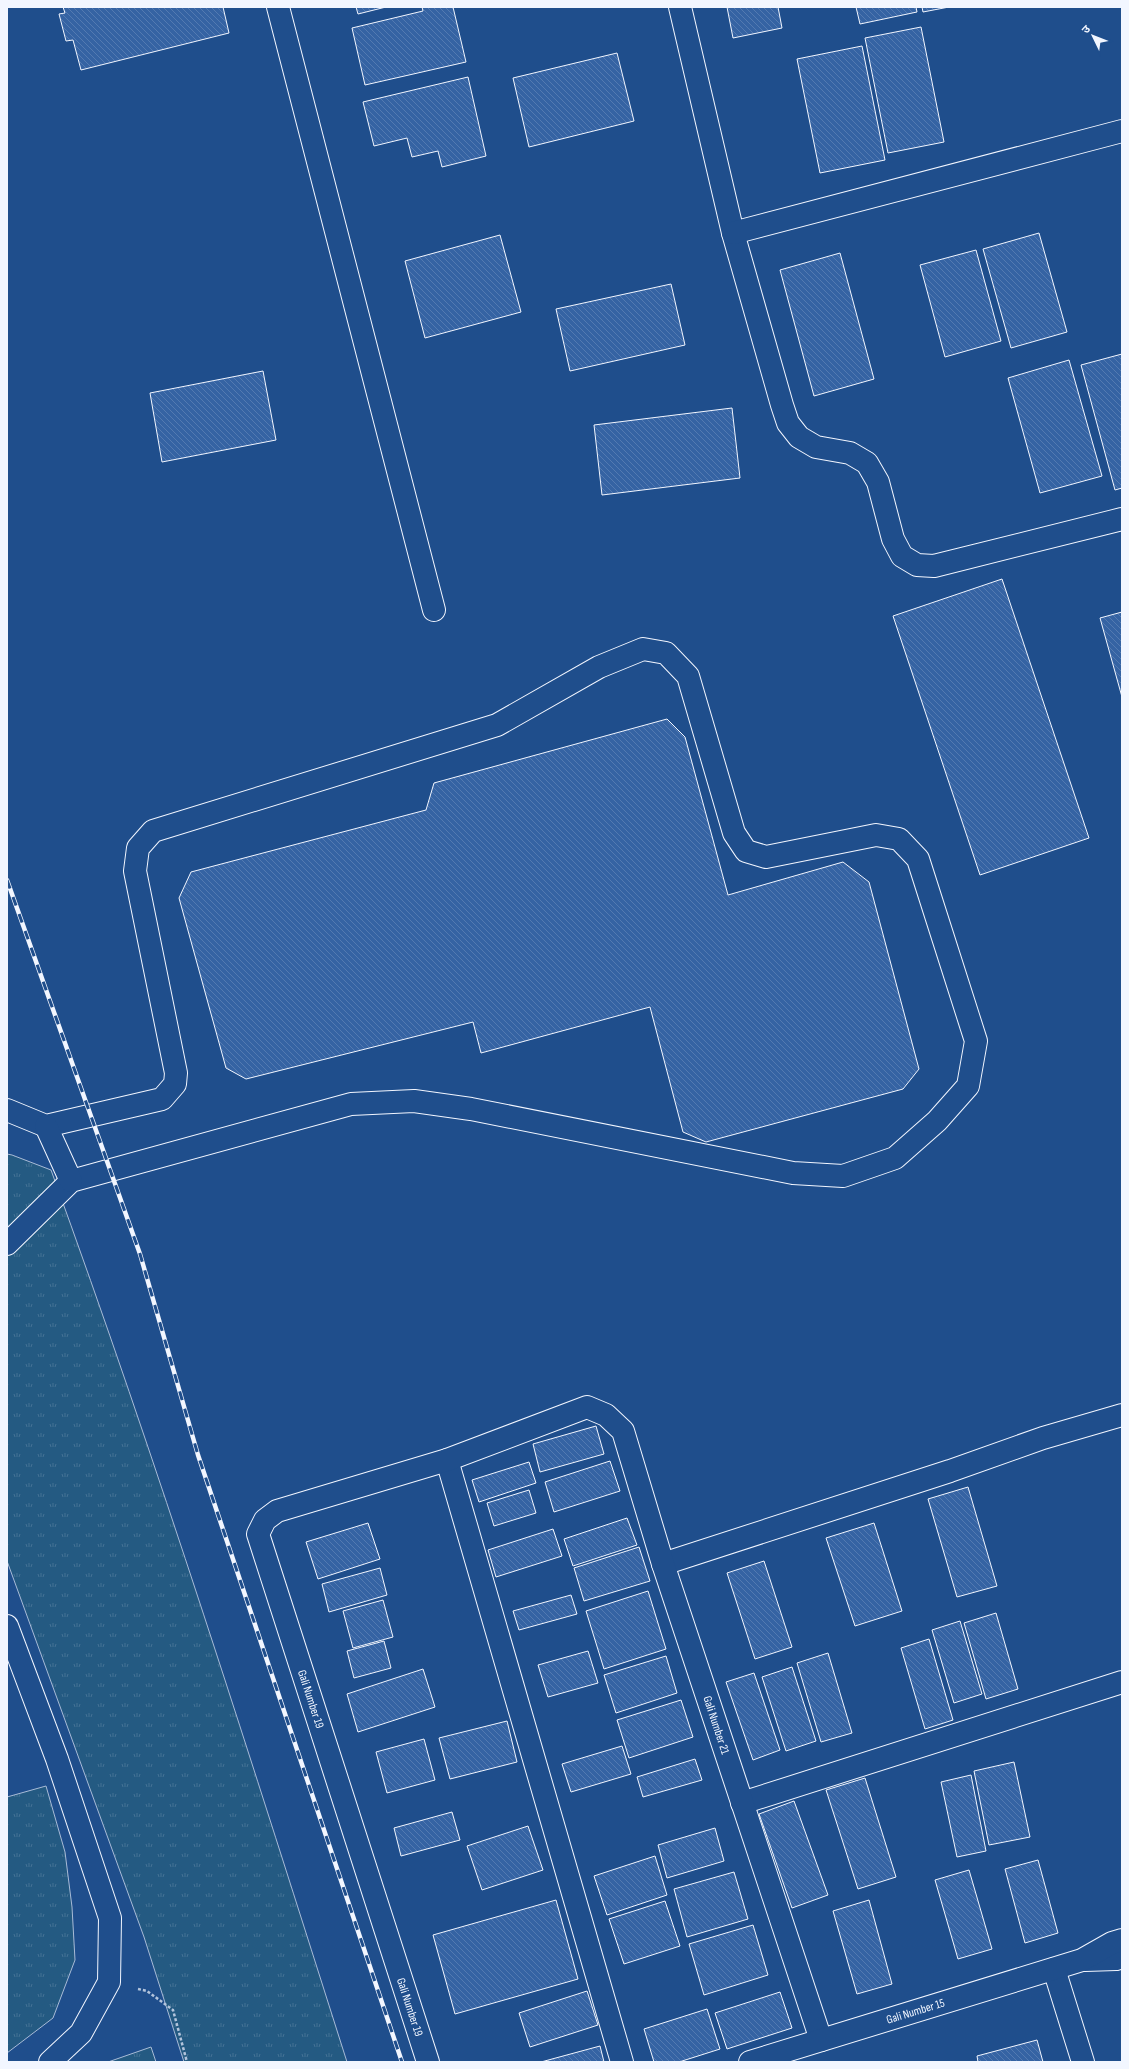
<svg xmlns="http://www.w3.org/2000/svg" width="1129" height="2069" font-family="'Sofia Sans Condensed','Noto Sans Devanagari',sans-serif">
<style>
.grass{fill:url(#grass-tufts);stroke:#a8bbd7}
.building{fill:url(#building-back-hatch);stroke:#f2f6ff}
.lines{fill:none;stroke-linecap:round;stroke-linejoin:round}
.minor-casing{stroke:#f2f6ff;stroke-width:24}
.path{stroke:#b3c4dc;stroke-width:2.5;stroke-dasharray:3 2;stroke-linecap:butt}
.minor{stroke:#1f4e8c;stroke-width:22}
.rail-casing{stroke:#f2f6ff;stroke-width:4.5}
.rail{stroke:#1f4e8c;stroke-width:3;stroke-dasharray:9;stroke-linecap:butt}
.labels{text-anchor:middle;stroke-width:3;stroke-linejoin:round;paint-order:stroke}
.street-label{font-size:12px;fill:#f2f6ff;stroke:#1f4e8c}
</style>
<defs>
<pattern id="grass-tufts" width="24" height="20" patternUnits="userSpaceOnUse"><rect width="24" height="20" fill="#245a82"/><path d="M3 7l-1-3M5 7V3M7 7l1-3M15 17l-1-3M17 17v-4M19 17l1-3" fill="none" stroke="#447295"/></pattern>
<pattern id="building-back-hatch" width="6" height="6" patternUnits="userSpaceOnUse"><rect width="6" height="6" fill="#3563a3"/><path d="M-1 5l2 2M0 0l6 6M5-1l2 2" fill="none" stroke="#537ab1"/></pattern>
</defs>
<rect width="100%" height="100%" fill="#1f4e8c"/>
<g class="grass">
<path d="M7,1154L12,1155L51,1170C158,1464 252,1763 347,2062H184L144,1937L7,1561Z"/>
<path d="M46,1786L65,1852L72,1907L75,1960L53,2018L7,2053V1797Z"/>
<path d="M151,2047L156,2062H108Z"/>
</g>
<g class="building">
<path d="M63,7H223L229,33L81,70L73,40L66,41L59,14L65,13Z"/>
<path d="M356,7H386L358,14Z"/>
<path d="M422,7H453L466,62L365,85L352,28L423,11Z"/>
<path d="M727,7H778L782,28L733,38Z"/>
<path d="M856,7H916L917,12L860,24Z"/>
<path d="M922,7H949L923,12Z"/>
<path d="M921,27L944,142L888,153L865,38Z"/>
<path d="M862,46L885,160L820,173L797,59Z"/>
<path d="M617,53L634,121L529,147L513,78Z"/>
<path d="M468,77L486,156L442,167L438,151L412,157L407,138L374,146L363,102Z"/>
<path d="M1039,233L1067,332L1011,348L983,249Z"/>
<path d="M500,235L521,312L425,338L405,261Z"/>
<path d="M976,250L1001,341L945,357L920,265Z"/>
<path d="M840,253L874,379L814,396L780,270Z"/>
<path d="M671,284L685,345L570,371L556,309Z"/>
<path d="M1122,354V488L1115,490L1081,365Z"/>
<path d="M1069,360L1102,476L1040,493L1008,378Z"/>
<path d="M263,371L276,440L162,462L150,393Z"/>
<path d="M732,408L740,478L602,495L594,425Z"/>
<path d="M1002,579L1089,838L980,875L893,616Z"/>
<path d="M1122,612V697L1100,618Z"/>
<path d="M667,719L685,737L728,895L843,862L869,882L919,1069L903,1089L706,1142L683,1132L650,1007L481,1053L473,1022L246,1079L226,1068L179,898L191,872L426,810L434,783Z"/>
<path d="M596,1426L604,1454L540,1472L533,1444Z"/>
<path d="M610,1461L620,1491L554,1512L545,1482Z"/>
<path d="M529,1462L536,1483L479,1502L472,1480Z"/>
<path d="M968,1487L997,1586L957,1597L928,1499Z"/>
<path d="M529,1490L536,1513L494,1526L487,1503Z"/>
<path d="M627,1518L637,1545L573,1566L564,1539Z"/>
<path d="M368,1523L380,1559L318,1579L306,1542Z"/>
<path d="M874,1523L902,1611L855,1626L826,1538Z"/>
<path d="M553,1529L562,1556L496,1577L488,1550Z"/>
<path d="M639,1547L650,1581L584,1601L574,1568Z"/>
<path d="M764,1561L792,1647L755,1659L727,1573Z"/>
<path d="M380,1568L387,1595L329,1612L322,1584Z"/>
<path d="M648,1591L666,1649L604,1669L586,1611Z"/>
<path d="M571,1595L577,1614L519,1630L513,1611Z"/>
<path d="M383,1600L393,1637L353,1648L343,1611Z"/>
<path d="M996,1613L1018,1689L986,1699L964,1623Z"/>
<path d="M960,1621L982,1694L954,1703L932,1630Z"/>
<path d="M929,1639L953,1720L925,1729L901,1648Z"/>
<path d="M384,1641L391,1668L354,1678L347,1651Z"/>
<path d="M588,1651L598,1683L548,1697L538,1665Z"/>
<path d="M828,1653L852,1733L821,1742L797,1663Z"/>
<path d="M666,1656L677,1693L616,1713L604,1675Z"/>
<path d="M792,1667L816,1741L786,1751L762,1677Z"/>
<path d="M423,1669L435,1707L358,1732L347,1694Z"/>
<path d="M754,1673L780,1750L753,1760L726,1682Z"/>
<path d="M681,1700L693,1737L629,1758L617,1720Z"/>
<path d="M507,1721L517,1762L450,1779L439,1738Z"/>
<path d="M424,1739L435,1780L387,1793L376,1752Z"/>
<path d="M622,1746L631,1774L571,1792L562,1764Z"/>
<path d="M695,1759L702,1780L643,1797L637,1777Z"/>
<path d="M1014,1762L1030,1837L989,1845L974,1771Z"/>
<path d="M971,1775L986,1851L957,1857L941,1782Z"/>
<path d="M865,1778L896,1877L858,1889L826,1790Z"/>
<path d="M794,1801L828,1895L792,1908L759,1814Z"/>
<path d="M452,1812L460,1840L401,1856L394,1828Z"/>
<path d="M528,1826L543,1870L482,1890L467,1846Z"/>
<path d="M715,1828L724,1861L667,1878L658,1845Z"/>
<path d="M655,1856L667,1895L607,1915L594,1876Z"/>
<path d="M1038,1860L1058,1933L1025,1943L1005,1869Z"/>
<path d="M969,1870L992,1949L958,1959L935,1880Z"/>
<path d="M734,1872L748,1919L687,1937L674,1889Z"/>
<path d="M556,1900L578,1979L455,2014L433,1935Z"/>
<path d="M869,1900L892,1984L857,1994L833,1911Z"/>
<path d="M665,1901L680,1946L624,1964L609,1919Z"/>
<path d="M753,1925L768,1975L704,1995L689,1944Z"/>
<path d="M587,1991L598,2025L530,2047L519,2013Z"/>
<path d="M780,1992L792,2028L727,2049L715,2013Z"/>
<path d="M707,2009L720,2049L679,2062H654L644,2029Z"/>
<path d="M1037,2040L1043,2062H978L977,2056Z"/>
<path d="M600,2046L604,2062H541Z"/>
</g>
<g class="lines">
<defs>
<g id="minor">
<path d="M278,7L434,610"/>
<path d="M680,7L733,233L782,405L788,423L799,437L816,447L850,453L867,463L878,482L893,539L902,556L917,565L934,566L1122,519"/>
<path d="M733,233L1122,131"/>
<path d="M7,1110L46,1126L162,1099L175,1084L176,1073L135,871L138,848L153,831L497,725L599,667L643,649L666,653L688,676L734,833L746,851L766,857L876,835L899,839L918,859L976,1041L968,1086L937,1121L895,1158L843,1176L793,1173L471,1109L414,1101L351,1104L71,1181L7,1244"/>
<path d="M46,1126L71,1181"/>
<path d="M447,1460L622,2062"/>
<path d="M663,1564L950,1471L1043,1438L1122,1415"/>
<path d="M7,1626L57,1759L110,1918L109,1982L81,2033L50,2062"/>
<path d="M742,1803L1122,1682"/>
<path d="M1085,1960L1116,1959L1122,1957"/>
<path d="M1054,1969L1083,2062"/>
<path id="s1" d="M428,2062L258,1534L265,1520L277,1511L447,1460L587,1407L606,1415L623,1431L663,1564L821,2040"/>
<path id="s2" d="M750,2062L1082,1960L1112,1943L1122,1940"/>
</g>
</defs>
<use href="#minor" class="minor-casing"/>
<path class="path" d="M138,1989L147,1991L173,2010L187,2062"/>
<use href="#minor" class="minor"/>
<defs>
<path id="rail" d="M7,880L140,1254L198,1455L402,2062"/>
</defs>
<use href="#rail" class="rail-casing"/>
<use href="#rail" class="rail"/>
</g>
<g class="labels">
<g class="street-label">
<text transform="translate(311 1699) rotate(72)" y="4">Gali Number 19</text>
<text dy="4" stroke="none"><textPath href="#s1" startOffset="1265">Gali Number 21</textPath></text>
<text transform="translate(410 2007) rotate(72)" y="4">Gali Number 19</text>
<text dy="4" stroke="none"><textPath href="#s2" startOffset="173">Gali Number 15</textPath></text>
</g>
</g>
<rect width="1129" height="2069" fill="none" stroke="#f2f6ff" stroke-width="16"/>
<g transform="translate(1093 36) rotate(313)" stroke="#1f4e8c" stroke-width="3" paint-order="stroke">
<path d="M0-3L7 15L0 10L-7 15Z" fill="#f2f6ff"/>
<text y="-6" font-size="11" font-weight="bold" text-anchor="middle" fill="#f2f6ff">उ</text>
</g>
</svg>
